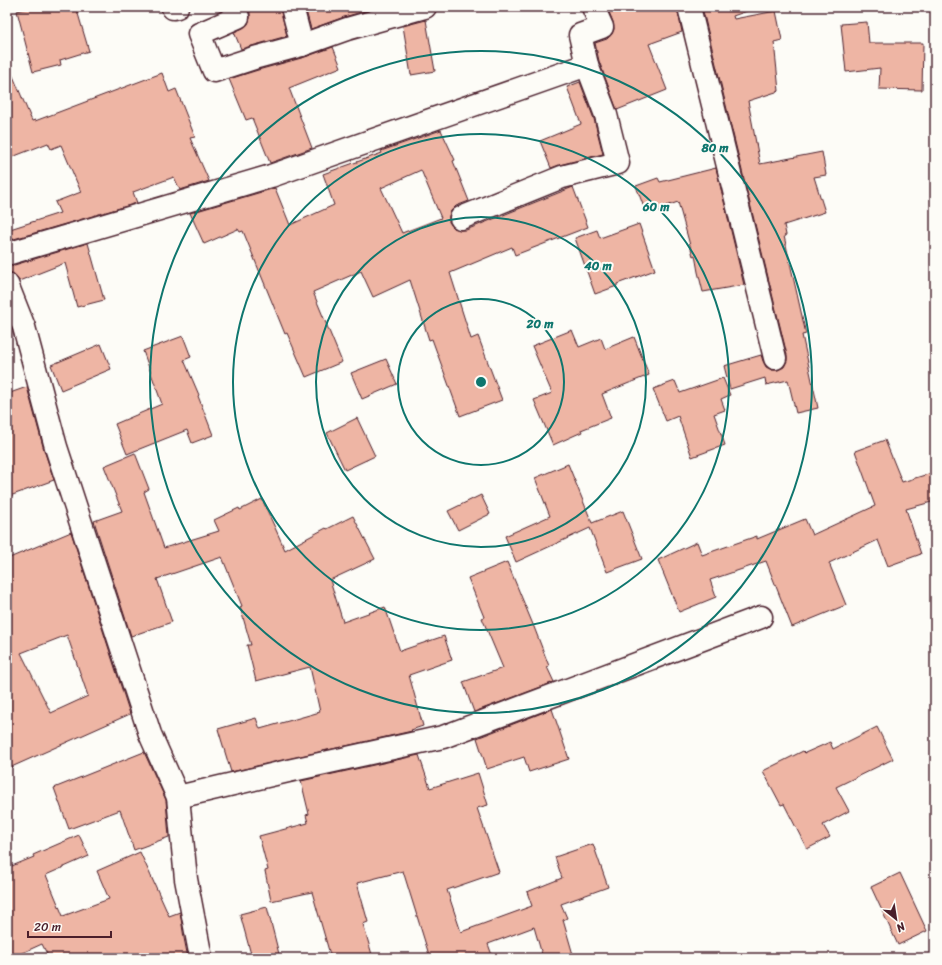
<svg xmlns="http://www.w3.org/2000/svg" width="942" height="965" font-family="Sriracha,sans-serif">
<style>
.building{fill:#eeb5a4;stroke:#4a1f2b;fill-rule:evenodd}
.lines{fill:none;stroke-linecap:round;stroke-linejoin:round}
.street-casing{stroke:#4a1f2b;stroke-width:25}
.street{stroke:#fdfcf7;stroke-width:22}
.ring{fill:none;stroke:#0f766e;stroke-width:2}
.centre{fill:#0f766e;stroke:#fdfcf7;stroke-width:2}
.ring-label{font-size:12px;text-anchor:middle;font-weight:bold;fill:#0f766e;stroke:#fdfcf7;stroke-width:4;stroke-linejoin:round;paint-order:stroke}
</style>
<rect width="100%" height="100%" fill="#fdfcf7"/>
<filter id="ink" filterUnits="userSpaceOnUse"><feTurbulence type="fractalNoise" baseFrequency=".025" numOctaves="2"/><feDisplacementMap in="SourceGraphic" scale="8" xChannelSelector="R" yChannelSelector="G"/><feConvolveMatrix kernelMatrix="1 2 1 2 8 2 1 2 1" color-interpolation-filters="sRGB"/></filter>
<g filter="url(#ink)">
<g class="building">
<path d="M34,7H76L89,51L60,60L61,65L33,72L17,11Z"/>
<path d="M247,7H280L287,36L241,49L234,32L243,28L248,24L250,18V12Z"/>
<path d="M305,7H379L344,17L311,29Z"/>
<path d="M607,7H677L682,32L649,44L667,90L617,110L599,61L595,43L607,39L612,34L614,29L613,22Z"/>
<path d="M702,7H746L747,11L733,16L734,19L776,11L782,40L774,42L779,91L748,101L760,164L822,152L826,175L814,177L825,212L784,225L786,235L784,236L806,334L802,335L818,408L796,413L788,380L766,385L765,378L730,389L724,366L761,355L763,361L766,367L772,370H778L784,367L787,361V355Z"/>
<path d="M426,20L435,71L411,75L403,26Z"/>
<path d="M867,22L869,43H923L922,90L879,89L880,68L846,72L841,24Z"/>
<path d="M333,47L341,67L289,88L312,148L270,163L252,118L246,120L229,79L258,70L305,57Z"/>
<path d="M7,62L32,121L35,120V121L162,73L169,92L176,89L195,137L190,138L209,181L180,190L174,177L133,192L137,203L7,241V230L60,213L55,202L81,192L61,145L51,149L48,143L7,159Z"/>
<path d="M580,82L594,119L603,154L559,165L551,168L540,141L581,124L567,87Z"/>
<path d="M441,130L455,160L453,161L469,201L456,206L451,211L449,216V222L454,228L460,230H466L573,187L588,227L515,255L512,247L450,273L471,339L478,336L502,400L460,416L432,339L429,340L410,280L373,297L361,271L313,292L342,362L306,377L287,333L285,334L243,231L240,232L238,229L204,244L190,213L275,188L290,225L334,205L323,174L382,153L381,151ZM421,170L441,218L402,233L381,188Z"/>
<path d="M716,168L744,285L703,292L698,272L695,255L693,256L678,202L646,213L636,186L658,178L660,182Z"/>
<path d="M639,224L655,270L617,284V286L595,294L575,238L597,230L600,238Z"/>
<path d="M88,243L104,300L77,307L65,263L19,281L14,274L7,272V266H11Z"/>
<path d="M572,330L579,347L601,338L605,349L634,337L649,375L602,394L611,418L581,430L582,432L553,445L534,400L552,393L532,346Z"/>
<path d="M183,336L191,357L184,360L199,395L198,396L213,435L192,443L187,430L127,454L115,424L162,404L143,351Z"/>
<path d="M101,344L111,369L61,390L51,365Z"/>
<path d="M386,359L397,384L362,399L351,373Z"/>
<path d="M723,378L730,395L721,399L725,410L714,414L725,445L692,457L678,416L666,421L653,389L675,381L680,393Z"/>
<path d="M27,387L44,450L54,480L7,497V394Z"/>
<path d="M357,418L375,456L345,470L327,433Z"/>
<path d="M885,440L902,482L935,472V501L906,509L921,554L888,566L878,540L829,563L846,605L792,627L766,561L710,580L716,597L679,612L658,560L697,542L702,555L757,536V539L805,519L812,535L875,506L855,451Z"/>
<path d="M135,453L149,489L144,492L164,548L219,531L214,520L239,508L240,510L262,499L285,550L326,528L327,529L353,516L375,559L330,580L343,622L385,607L400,651L444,636L452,660L409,675L423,726L411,730L412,731L231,772L218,729L256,718L260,729L320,712L310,667L256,681L247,645H251L240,607L242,606L222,557L157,579L172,622L131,636L94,521L122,511L104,466Z"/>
<path d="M568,464L592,523L623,511L642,559L607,572L590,528L516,562L505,536L550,516L535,478Z"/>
<path d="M481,495L490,514L458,530L448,511Z"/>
<path d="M71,532L130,714L7,769V559ZM67,635L88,696L51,713L21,653Z"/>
<path d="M507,562L534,627L549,666L547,667L554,682L474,712L463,682L503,668L482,618L484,617L468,578Z"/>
<path d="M552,709L569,759L529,772L524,757L487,769L477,738Z"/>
<path d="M877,727L893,759L836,787L849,811L823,825L830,837L807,849L784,804L781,805L763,771L803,751L805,753L830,742L833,749Z"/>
<path d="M144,752L166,800L169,837L134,850L120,810L69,829L54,788Z"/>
<path d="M419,755L430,788L478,773L488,805L477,808L499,872L447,890L461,932L532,906L527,892L562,878L555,857L593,844L608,887L561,904L567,918L563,920L574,958H543L534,927L488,944L493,958H430L403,871L357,883L368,922L363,924L373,958H331L312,892L271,901L265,871L268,870L259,836L308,823L306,815L309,814L301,781Z"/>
<path d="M79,835L89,856L46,875L63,916L109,899L97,871L140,852L169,916L180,912L184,938L188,958H49L42,944L11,958H7V868L34,857L33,855Z"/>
<path d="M900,873L927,931L898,945L871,887Z"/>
<path d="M267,907L280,958H252L240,914Z"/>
</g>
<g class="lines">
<defs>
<g id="street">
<path d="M173,7V8L177,7"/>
<path d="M234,7L238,17L199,34L214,71L254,58L302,45L347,29L425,7"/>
<path d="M292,7L302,45"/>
<path d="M689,7L775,358"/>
<path d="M461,218L562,177L618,163L606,115L587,65L580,35L602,27L593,7"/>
<path d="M7,254L271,176L587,65"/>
<path d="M7,284L24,327L56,447L150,734L178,797L186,879L201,958"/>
<path d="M178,797L288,771L443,737L761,617"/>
</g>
</defs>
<use href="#street" class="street-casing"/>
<use href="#street" class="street"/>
</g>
</g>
<g class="ring">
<circle cx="481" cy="382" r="83"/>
<circle cx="481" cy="382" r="165"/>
<circle cx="481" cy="382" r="248"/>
<circle cx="481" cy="382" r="331"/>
</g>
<circle cx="481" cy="382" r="6" class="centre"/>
<g class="ring-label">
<text x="715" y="152">80 m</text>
<text x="656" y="211">60 m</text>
<text x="598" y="270">40 m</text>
<text x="540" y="328">20 m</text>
</g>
<rect width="942" height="965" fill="none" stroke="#fdfcf7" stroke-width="24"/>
<rect x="12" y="12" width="918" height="941" fill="none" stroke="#4a1f2b" stroke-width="1.5" filter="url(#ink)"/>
<g transform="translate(896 919) rotate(150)" stroke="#fdfcf7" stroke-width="3" paint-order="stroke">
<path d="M0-3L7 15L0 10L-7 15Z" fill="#4a1f2b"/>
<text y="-6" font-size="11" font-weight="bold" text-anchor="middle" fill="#4a1f2b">N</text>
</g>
<path d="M28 931v6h83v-6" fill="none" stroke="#4a1f2b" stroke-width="2"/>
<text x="34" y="931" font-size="12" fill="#4a1f2b" stroke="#fdfcf7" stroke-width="3" paint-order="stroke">20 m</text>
</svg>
